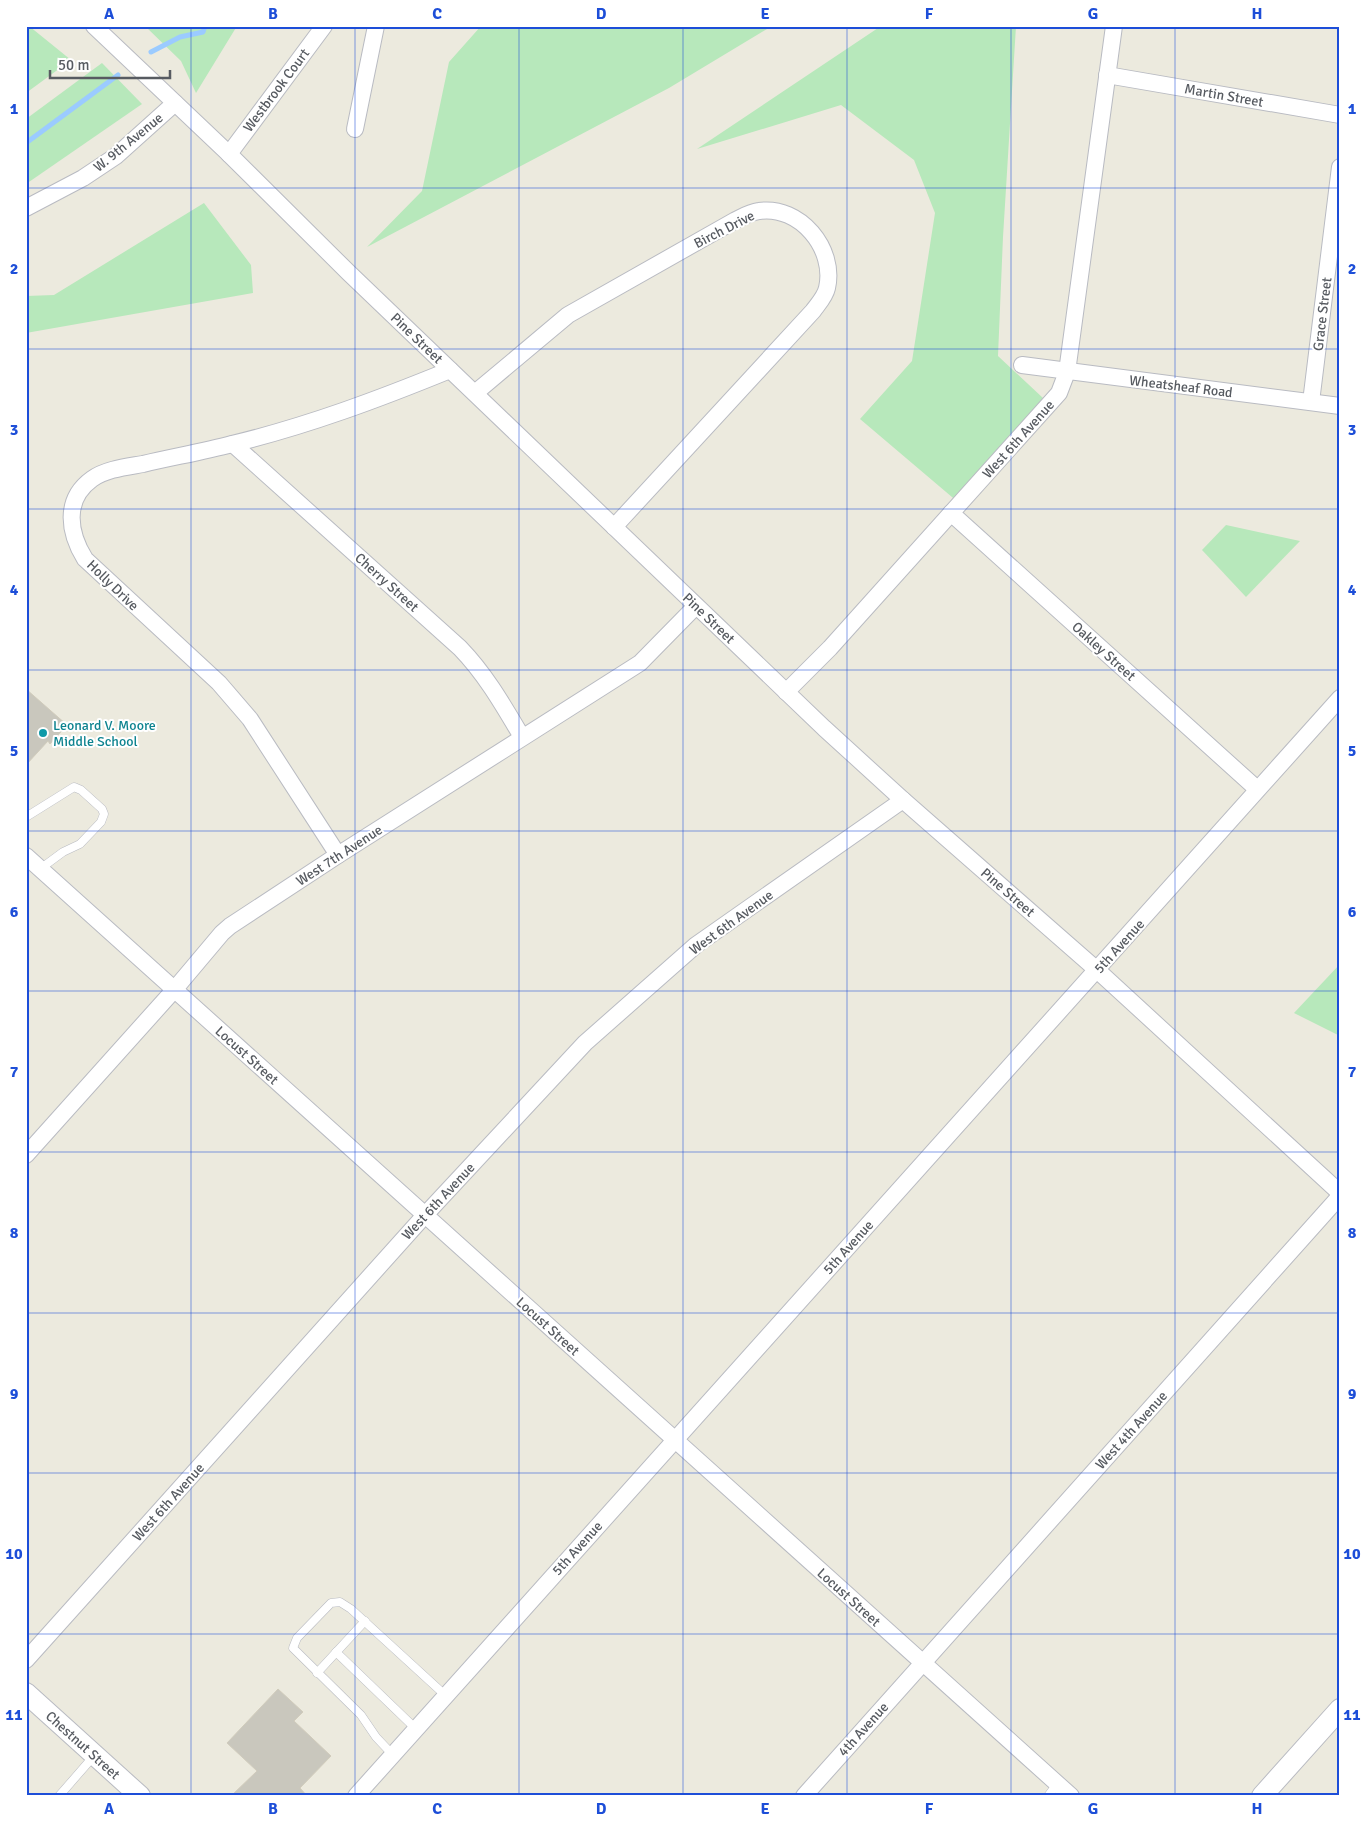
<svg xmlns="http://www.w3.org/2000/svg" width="1366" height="1822" font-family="Signika,sans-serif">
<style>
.green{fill:#b7e8bb}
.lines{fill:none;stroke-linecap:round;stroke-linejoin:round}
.stream{stroke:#9bcbff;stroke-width:5}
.building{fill:#c9c7bd;stroke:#d1ccbc}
.service-casing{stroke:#b9bbc2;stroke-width:9}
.minor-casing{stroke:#b9bbc2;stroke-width:18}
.tertiary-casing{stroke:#b9bbc2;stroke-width:22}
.service{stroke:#fff;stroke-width:8}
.minor{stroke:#fff;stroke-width:16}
.tertiary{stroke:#fff;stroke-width:20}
.grid{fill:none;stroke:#1d4ed8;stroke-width:1;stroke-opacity:0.55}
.culture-dot{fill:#0f9aa8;stroke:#fff;stroke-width:2}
.labels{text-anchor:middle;stroke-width:4;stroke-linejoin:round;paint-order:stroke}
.street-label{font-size:14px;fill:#575b61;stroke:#fff}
.culture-label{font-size:14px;fill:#0d838f;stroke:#fff;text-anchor:start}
.neatline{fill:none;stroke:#1d4ed8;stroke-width:2}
.grid-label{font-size:16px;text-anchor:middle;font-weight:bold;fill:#1d4ed8}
</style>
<rect width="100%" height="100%" fill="#eceade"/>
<g class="green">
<path d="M26,26H29L71,60L26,93Z"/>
<path d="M145,26H237L196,93L181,61Z"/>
<path d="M481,26H772L669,88L367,247L422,191L449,62Z"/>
<path d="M881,26H1016L1003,237L998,356L1043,398L959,503L860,419L912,361L935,213L914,160L841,105L697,149Z"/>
<path d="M102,63L142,104L26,184V119Z"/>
<path d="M204,203L251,265L253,293L26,333V296L54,295Z"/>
<path d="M1226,525L1300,541L1246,597L1202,550Z"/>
<path d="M1340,964V1036L1294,1013Z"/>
</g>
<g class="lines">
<g class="stream">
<path d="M151,52L180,37L203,32L205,26"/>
<path d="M26,143L118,75"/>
</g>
</g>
<g class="building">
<path d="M26,689L67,725L50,744L48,741L26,765Z"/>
<path d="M278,1689L303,1712L294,1721L331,1756L300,1788L307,1796H231L257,1771L227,1743Z"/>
</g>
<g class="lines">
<defs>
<g id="service">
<path d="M26,817L74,787L81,790L102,809L104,814L101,822L80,844L63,852L40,869"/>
<path d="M336,1652L415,1728"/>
<path d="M317,1673L365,1621"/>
<path d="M392,1754L376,1737L361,1715L293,1648L297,1638L331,1603L340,1602L351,1609L445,1695"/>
<path d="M59,1796L93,1757"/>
<path d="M1048,1796L1057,1784"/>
</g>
<g id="minor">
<path d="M94,26L229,154L349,273L824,728L903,800L1097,970L1340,1193"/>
<path d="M1107,75L1340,115"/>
<path d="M355,129L376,26"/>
<path d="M229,154L324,26"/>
<path d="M26,208L83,178L116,156L175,103"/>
<path d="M1022,365L1340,406"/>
<path d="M475,393L568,315L734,221C742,217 750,212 759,211C800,205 836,249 827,288C825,297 818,304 813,311L614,527"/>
<path d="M1311,402L1340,167"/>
<path d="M233,444L460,648C486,675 503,705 522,737"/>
<path d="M951,513L1257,789"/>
<path d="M786,692L830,648L1059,393L1067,372L1114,26"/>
<path d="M338,855L250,719L219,683L85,559C69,533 63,500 92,479C106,469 126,467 143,464C172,457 202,452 232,444C307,426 379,399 450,370"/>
<path d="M26,856L1071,1796"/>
<path d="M26,1155L174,990L222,933L230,926L338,855L640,663L696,606"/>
<path d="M26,1660L425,1215L585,1043L696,945L903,800"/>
<path d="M356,1796L1340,698"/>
<path d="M804,1796L1340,1196"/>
</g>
<g id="tertiary">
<path d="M26,1693L140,1796"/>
<path d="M1262,1796L1340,1709"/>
</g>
</defs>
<use href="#service" class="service-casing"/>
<use href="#minor" class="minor-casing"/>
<use href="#tertiary" class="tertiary-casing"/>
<use href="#service" class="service"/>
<use href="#minor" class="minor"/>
<use href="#tertiary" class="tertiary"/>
</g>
<path class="grid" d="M191,26V1796M355,26V1796M519,26V1796M683,26V1796M847,26V1796M1011,26V1796M1175,26V1796M26,188H1340M26,349H1340M26,509H1340M26,670H1340M26,831H1340M26,991H1340M26,1152H1340M26,1313H1340M26,1473H1340M26,1634H1340"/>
<circle class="culture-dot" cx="43" cy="733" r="5"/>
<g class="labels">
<g class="street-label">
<text transform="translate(276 90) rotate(-53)" y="5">Westbrook Court</text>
<text transform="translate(1224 95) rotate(10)" y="5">Martin Street</text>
<text transform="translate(128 142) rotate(-39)" y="5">W. 9th Avenue</text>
<text transform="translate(724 229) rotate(-27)" y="5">Birch Drive</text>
<text transform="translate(1322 314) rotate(-83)" y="5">Grace Street</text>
<text transform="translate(417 338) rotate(44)" y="5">Pine Street</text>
<text transform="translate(1181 386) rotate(7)" y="5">Wheatsheaf Road</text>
<text transform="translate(1018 439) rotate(-48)" y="5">West 6th Avenue</text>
<text transform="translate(387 582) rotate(42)" y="5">Cherry Street</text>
<text transform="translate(113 585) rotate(44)" y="5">Holly Drive</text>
<text transform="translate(709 618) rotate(44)" y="5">Pine Street</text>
<text transform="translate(1104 651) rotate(42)" y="5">Oakley Street</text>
<text transform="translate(339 855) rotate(-33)" y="5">West 7th Avenue</text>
<text transform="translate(1008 892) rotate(41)" y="5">Pine Street</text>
<text transform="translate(731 922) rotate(-36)" y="5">West 6th Avenue</text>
<text transform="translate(1119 946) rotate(-48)" y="5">5th Avenue</text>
<text transform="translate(247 1055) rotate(42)" y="5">Locust Street</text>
<text transform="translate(438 1201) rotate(-47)" y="5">West 6th Avenue</text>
<text transform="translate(848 1247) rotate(-48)" y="5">5th Avenue</text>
<text transform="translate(548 1326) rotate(42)" y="5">Locust Street</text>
<text transform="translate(1131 1430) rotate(-48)" y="5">West 4th Avenue</text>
<text transform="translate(168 1502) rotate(-48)" y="5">West 6th Avenue</text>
<text transform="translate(577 1548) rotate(-48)" y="5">5th Avenue</text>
<text transform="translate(849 1597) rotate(42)" y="5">Locust Street</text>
<text transform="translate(863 1729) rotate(-48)" y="5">4th Avenue</text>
<text transform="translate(83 1745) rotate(42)" y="5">Chestnut Street</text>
</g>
<g class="culture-label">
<text x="53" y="730">Leonard V. Moore<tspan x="53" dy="16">Middle School</tspan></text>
</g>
</g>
<rect width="1366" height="1822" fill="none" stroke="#ffffff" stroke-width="55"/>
<path d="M50 70v8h120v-8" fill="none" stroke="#575b61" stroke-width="2.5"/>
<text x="58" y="70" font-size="15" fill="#575b61" stroke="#ffffff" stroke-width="4" paint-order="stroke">50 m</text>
<rect x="28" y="28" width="1310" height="1766" class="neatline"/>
<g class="grid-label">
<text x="109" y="19">A</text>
<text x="273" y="19">B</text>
<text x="437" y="19">C</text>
<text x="601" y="19">D</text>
<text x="765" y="19">E</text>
<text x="929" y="19">F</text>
<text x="1093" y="19">G</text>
<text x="1257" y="19">H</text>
<text x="14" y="114">1</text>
<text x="1352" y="114">1</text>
<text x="14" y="274">2</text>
<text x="1352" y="274">2</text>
<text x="14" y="435">3</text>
<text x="1352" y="435">3</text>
<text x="14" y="595">4</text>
<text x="1352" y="595">4</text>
<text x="14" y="756">5</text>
<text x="1352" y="756">5</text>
<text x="14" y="917">6</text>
<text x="1352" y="917">6</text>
<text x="14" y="1077">7</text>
<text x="1352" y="1077">7</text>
<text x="14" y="1238">8</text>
<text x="1352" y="1238">8</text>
<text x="14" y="1399">9</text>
<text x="1352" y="1399">9</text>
<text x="14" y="1559">10</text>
<text x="1352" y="1559">10</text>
<text x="14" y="1720">11</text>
<text x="1352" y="1720">11</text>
<text x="109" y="1814">A</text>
<text x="273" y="1814">B</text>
<text x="437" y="1814">C</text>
<text x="601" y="1814">D</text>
<text x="765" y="1814">E</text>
<text x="929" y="1814">F</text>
<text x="1093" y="1814">G</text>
<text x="1257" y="1814">H</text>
</g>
</svg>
